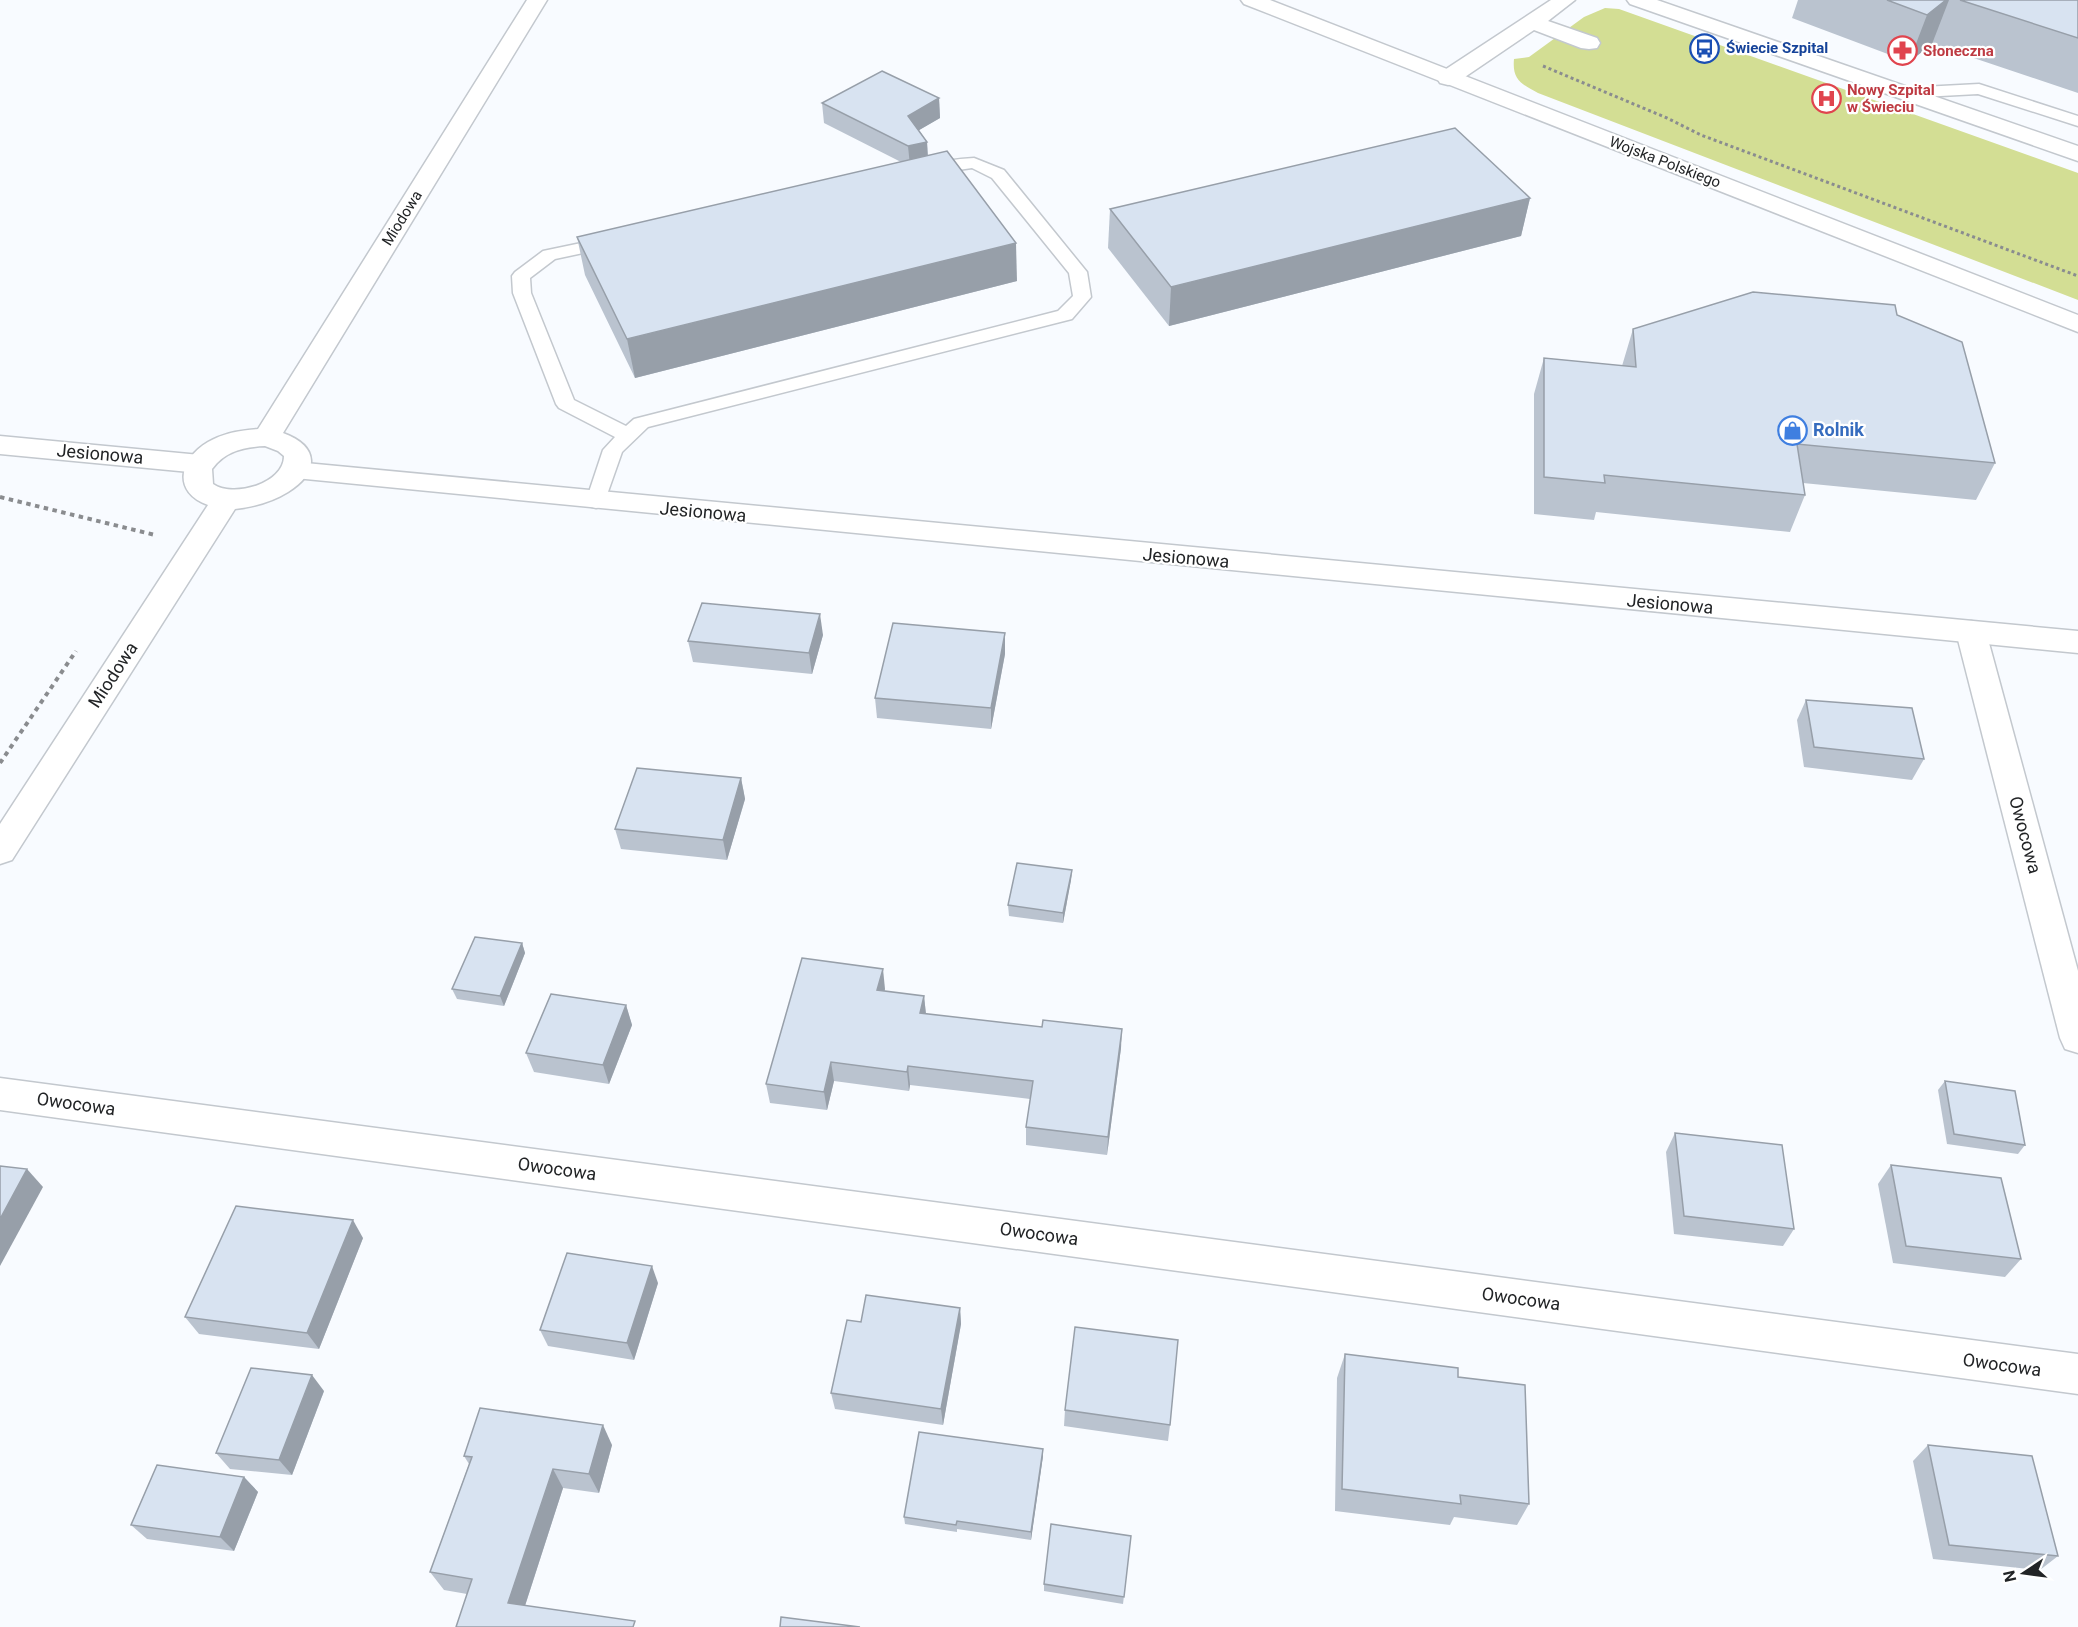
<svg xmlns="http://www.w3.org/2000/svg" width="2078" height="1627" font-family="Roboto,sans-serif">
<style>
.green{fill:#d3de94}
.lines{fill:none;stroke-linecap:round;stroke-linejoin:round}
.service-casing{stroke:#c3c8ce;stroke-width:3}
.minor-casing{stroke:#c3c8ce;stroke-width:3}
.tertiary-casing{stroke:#c3c8ce;stroke-width:3}
.secondary-casing{stroke:#c3c8ce;stroke-width:3}
.path-far1{stroke:#8a8c8f;stroke-width:3;stroke-dasharray:3 3;stroke-linecap:butt}
.path{stroke:#8a8c8f;stroke-width:4;stroke-dasharray:4.5 4.5;stroke-linecap:butt}
.service{fill:#fff;fill-rule:evenodd}
.minor{fill:#fff;fill-rule:evenodd}
.tertiary{fill:#fff;fill-rule:evenodd}
.secondary{fill:#fff;fill-rule:evenodd}
.wall{fill:#bac3cf}
.shaded-wall{fill:#979fa9}
.building{fill:#d8e3f1;stroke:#979fa9;stroke-width:1.5}
.labels{text-anchor:middle;stroke-width:4.5;stroke-linejoin:round;paint-order:stroke}
.far-transit-label{font-size:15px;font-weight:bold;fill:#164399;stroke:#fff;text-anchor:start}
.far-health-label{font-size:15px;font-weight:bold;fill:#be3a42;stroke:#fff;text-anchor:start}
.far-street-label{font-size:15px;fill:#222426;stroke:#fff}
.shop-label{font-size:18px;font-weight:bold;fill:#366cbe;stroke:#fff;text-anchor:start}
.street-label{font-size:18px;fill:#222426;stroke:#fff}
</style>
<rect width="100%" height="100%" fill="#f8fbff"/>
<path class="green" d="M1605,8L1619,9L2078,173V300L1538,93C1521,84 1512,79 1514,59L1529,57L1584,17Z"/>
<g class="lines">
<defs>
<g id="service">
<path d="M1979,84L2078,116V126L1978,94L1903,98L1895,93L1903,88Z"/>
<path d="M974,158L1004,170L1087,272L1091,297L1072,319L648,427L622,452L603,506L596,508L589,506L586,501L603,450L615,437L559,408L556,404L513,293L512,276L515,272L543,251L610,237L616,238L619,242L616,246L555,259L530,278L531,293L574,400L626,426L634,419L1058,311L1073,296L1069,273L992,178L972,168L924,175L918,174L916,170L918,166C937,162 955,159 974,158Z"/>
</g>
<g id="minor">
<path d="M1551,0H1575L1548,21L1597,38L1600,43L1597,48L1589,49L1581,48L1534,30L1456,83L1448,85L1440,83L1437,78L1440,73Z"/>
<path d="M1627,0H1657L2078,146V161L1630,4Z"/>
<path d="M1971,621L1982,624L1986,632L2078,971V1053L2065,1049L2060,1038L1956,632L1960,624Z"/>
<path d="M0,1078L2078,1354V1394L0,1110Z"/>
</g>
<g id="tertiary">
<path d="M1241,0H1270L2078,315V332L1244,4Z"/>
<path d="M0,436L200,455L210,458L214,464L210,470L200,473L0,454Z"/>
<path d="M295,462L2078,631V653L285,477L281,471L285,465Z"/>
</g>
<path id="secondary" d="M527,0H547L283,433C319,446 320,472 288,492C272,502 253,507 235,509L12,860L0,864V824L208,505C172,492 179,459 208,442C223,433 242,430 258,429ZM265,446L278,451L284,456C284,484 233,498 213,484L212,469C225,451 244,447 265,446Z"/>
</defs>
<use href="#service" class="service-casing"/>
<use href="#minor" class="minor-casing"/>
<use href="#tertiary" class="tertiary-casing"/>
<use href="#secondary" class="secondary-casing"/>
<path class="path-far1" d="M1543,66L1667,118L1701,135L2078,276"/>
<g class="path">
<path d="M0,497L155,535"/>
<path d="M0,763L76,651"/>
</g>
<use href="#service" class="service"/>
<use href="#minor" class="minor"/>
<use href="#tertiary" class="tertiary"/>
<use href="#secondary" class="secondary"/>
</g>
<g class="wall">
<path d="M1798,0H2078V93L1932,44L1909,62L1792,18Z"/>
<path d="M939,98L940,118L919,130L927,142L928,156L1017,281L635,378L585,275L577,237L901,162L824,123L822,103Z"/>
<path d="M1530,198L1521,236L1169,326L1108,248L1110,209Z"/>
<path d="M1897,315L1995,463L1976,500L1803,483L1805,495L1790,532L1596,512L1594,520L1534,514V394L1544,358L1622,366L1633,329Z"/>
<path d="M823,635L812,674L693,662L688,641Z"/>
<path d="M1005,654L991,729L877,718L875,698Z"/>
<path d="M1806,700L1924,759L1912,780L1804,767L1797,720Z"/>
<path d="M741,778L745,799L727,860L621,849L615,829Z"/>
<path d="M1072,870L1071,880L1063,923L1009,916L1008,905Z"/>
<path d="M522,943L525,953L504,1006L457,999L452,989Z"/>
<path d="M885,989L884,991L924,996L926,1014L1121,1048L1107,1155L1026,1145V1127L1030,1099L910,1085L909,1091L834,1081L827,1110L770,1103L766,1084Z"/>
<path d="M626,1005L632,1025L609,1084L534,1072L526,1053Z"/>
<path d="M1945,1081L2025,1145L2018,1154L1947,1144L1938,1090Z"/>
<path d="M1675,1133L1794,1229L1783,1246L1674,1234L1666,1152Z"/>
<path d="M1891,1165L2021,1259L2005,1277L1893,1263L1878,1184Z"/>
<path d="M363,1238L319,1349L199,1334L185,1317Z"/>
<path d="M658,1283L634,1360L548,1346L540,1330Z"/>
<path d="M960,1308L961,1324L943,1425L835,1409L831,1393L861,1322Z"/>
<path d="M1345,1354L1458,1377L1529,1504L1517,1525L1454,1517L1450,1525L1335,1511L1337,1378Z"/>
<path d="M324,1391L292,1475L230,1469L216,1453Z"/>
<path d="M1065,1410L1170,1425L1168,1441L1064,1426Z"/>
<path d="M612,1445L599,1493L563,1488L525,1606L456,1627L467,1594L444,1590L430,1572L469,1464L464,1456Z"/>
<path d="M1928,1445L2058,1556L2040,1570L1933,1559L1913,1461Z"/>
<path d="M1043,1449V1456L1031,1540L957,1529V1532L905,1524L904,1517Z"/>
<path d="M244,1477L258,1492L234,1551L147,1539L131,1525Z"/>
<path d="M1131,1536L1123,1604L1044,1591V1584Z"/>
</g>
<g class="shaded-wall">
<path d="M1946,0H1949L1932,44L1909,62L1927,15Z"/>
<path d="M939,98L940,118L909,136L908,116Z"/>
<path d="M927,142L928,162L910,166L908,146Z"/>
<path d="M1530,198L1521,236L1169,326L1171,287Z"/>
<path d="M1016,243L1017,281L635,378L627,339Z"/>
<path d="M820,614L823,635L812,674L809,653Z"/>
<path d="M1005,633V654L991,729V708Z"/>
<path d="M741,778L745,799L727,860L723,840Z"/>
<path d="M1072,870L1071,880L1063,923V913Z"/>
<path d="M522,943L525,953L504,1006L500,996Z"/>
<path d="M883,969L885,989L880,1009L877,990Z"/>
<path d="M924,996L926,1015L920,1013Z"/>
<path d="M626,1005L632,1025L609,1084L603,1065Z"/>
<path d="M1122,1029L1121,1048L1107,1155L1108,1137Z"/>
<path d="M831,1062L834,1081L827,1110L824,1092Z"/>
<path d="M908,1066L910,1085L909,1091L907,1072Z"/>
<path d="M27,1169L43,1187L0,1266V1219Z"/>
<path d="M353,1220L363,1238L319,1349L307,1333Z"/>
<path d="M652,1266L658,1283L634,1360L627,1343Z"/>
<path d="M960,1308L961,1324L943,1425L941,1409Z"/>
<path d="M312,1375L324,1391L292,1475L279,1460Z"/>
<path d="M603,1425L612,1445L599,1493L589,1474Z"/>
<path d="M1043,1449V1456L1031,1540V1532Z"/>
<path d="M553,1469L563,1488L520,1621L508,1603Z"/>
<path d="M244,1477L258,1492L234,1551L220,1537Z"/>
</g>
<g class="building">
<path d="M1887,0H1946L1927,15Z"/>
<path d="M1960,0H2078V38Z"/>
<path d="M882,71L939,98L908,116L927,142L908,146L822,103Z"/>
<path d="M1455,128L1530,198L1171,287L1110,209Z"/>
<path d="M947,151L1016,243L627,339L577,237Z"/>
<path d="M1753,292L1895,305L1897,315L1962,342L1995,463L1797,444L1805,495L1604,475L1605,483L1544,477V358L1636,367L1633,329Z"/>
<path d="M702,603L820,614L809,653L688,641Z"/>
<path d="M893,623L1005,633L991,708L875,698Z"/>
<path d="M1806,700L1912,708L1924,759L1814,747Z"/>
<path d="M637,768L741,778L723,840L615,829Z"/>
<path d="M1017,863L1072,870L1063,913L1008,905Z"/>
<path d="M475,937L522,943L500,996L452,989Z"/>
<path d="M802,958L883,969L877,990L924,996L920,1013L1042,1027L1043,1020L1122,1029L1108,1137L1026,1127L1033,1081L908,1066L907,1072L831,1062L824,1092L766,1084Z"/>
<path d="M551,994L626,1005L603,1065L526,1053Z"/>
<path d="M1945,1081L2015,1091L2025,1145L1954,1134Z"/>
<path d="M1675,1133L1782,1145L1794,1229L1684,1216Z"/>
<path d="M1891,1165L2001,1178L2021,1259L1906,1246Z"/>
<path d="M0,1166L27,1169L0,1219Z"/>
<path d="M236,1206L353,1220L307,1333L185,1317Z"/>
<path d="M567,1253L652,1266L627,1343L540,1330Z"/>
<path d="M866,1295L960,1308L941,1409L831,1393L847,1320L861,1322Z"/>
<path d="M1075,1327L1178,1340L1170,1425L1065,1410Z"/>
<path d="M1345,1354L1458,1368V1377L1525,1385L1529,1504L1460,1495L1461,1504L1342,1489Z"/>
<path d="M251,1368L312,1375L279,1460L216,1453Z"/>
<path d="M480,1408L603,1425L589,1474L553,1469L508,1603L635,1621L633,1627H456L472,1579L430,1572L472,1457L464,1456Z"/>
<path d="M919,1432L1043,1449L1031,1532L957,1521L956,1525L904,1517Z"/>
<path d="M1928,1445L2032,1456L2058,1556L1949,1545Z"/>
<path d="M157,1465L244,1477L220,1537L131,1525Z"/>
<path d="M1051,1524L1131,1536L1124,1597L1044,1584Z"/>
<path d="M781,1617L860,1627H780Z"/>
</g>
<defs>
<symbol id="bus-ring" viewBox="-11 -11 22 22"><circle r="9.5" fill="#fff" stroke="#1a4fb4" stroke-width="1.5"/><path d="M-5-6H5V4H4V6H2V4H-2V6H-4V4H-5ZM-3.5-4V0h7V-4ZM-3.5 1.2v1.5H-2V1.2ZM2 1.2v1.5H3.5V1.2Z" fill="#1a4fb4"/></symbol>
<symbol id="pharmacy-ring" viewBox="-11 -11 22 22"><circle r="9.5" fill="#fff" stroke="#e0444e" stroke-width="1.5"/><path d="M-2-6h4v4h4v4h-4v4h-4v-4h-4v-4h4Z" fill="#e0444e"/></symbol>
<symbol id="hospital-ring" viewBox="-11 -11 22 22"><circle r="9.5" fill="#fff" stroke="#e0444e" stroke-width="1.5"/><path d="M-5-5h3v3.5h4V-5h3V5h-3V1.5h-4V5h-3Z" fill="#e0444e"/></symbol>
<symbol id="shop-ring" viewBox="-11 -11 22 22"><circle r="9.5" fill="#fff" stroke="#3f7fe0" stroke-width="1.5"/><path d="M-5-2.5h2.3a2.7 3.5 0 0 1 5.4 0H5L5.5 6h-11ZM-1.5-2.5h3a1.5 2.3 0 0 0-3 0Z" fill="#3f7fe0"/></symbol>
</defs>
<g fill-rule="evenodd">
<use href="#bus-ring" x="1688" y="32" width="33" height="33"/>
<use href="#pharmacy-ring" x="1886" y="34" width="33" height="33"/>
<use href="#hospital-ring" x="1810" y="82" width="33" height="33"/>
<use href="#shop-ring" x="1776" y="414" width="33" height="33"/>
</g>
<g class="labels">
<g class="far-transit-label">
<text x="1726" y="53">Świecie Szpital</text>
</g>
<g class="far-health-label">
<text x="1923" y="56">Słoneczna</text>
<text x="1847" y="95">Nowy Szpital<tspan x="1847" dy="17">w Świeciu</tspan></text>
</g>
<g class="far-street-label">
<text transform="translate(1665 162) rotate(21)" y="5">Wojska Polskiego</text>
<text transform="translate(402 218) rotate(-58)" y="5">Miodowa</text>
</g>
<g class="shop-label">
<text x="1813" y="436">Rolnik</text>
</g>
<g class="street-label">
<text transform="translate(100 454) rotate(5)" y="6">Jesionowa</text>
<text transform="translate(703 512) rotate(5)" y="6">Jesionowa</text>
<text transform="translate(1186 558) rotate(5)" y="6">Jesionowa</text>
<text transform="translate(1670 604) rotate(5)" y="6">Jesionowa</text>
<text transform="translate(113 675) rotate(-57)" y="6">Miodowa</text>
<text transform="translate(2025 835) rotate(75)" y="6">Owocowa</text>
<text transform="translate(76 1104) rotate(8)" y="6">Owocowa</text>
<text transform="translate(557 1169) rotate(8)" y="6">Owocowa</text>
<text transform="translate(1039 1234) rotate(8)" y="6">Owocowa</text>
<text transform="translate(1521 1299) rotate(8)" y="6">Owocowa</text>
<text transform="translate(2002 1365) rotate(8)" y="6">Owocowa</text>
</g>
</g>
<g transform="translate(2024 1573) rotate(257)" stroke="#ffffff" stroke-width="4.5" paint-order="stroke">
<path d="M0-4.5L10 22L0 15L-10 22Z" fill="#222426"/>
<text y="-9" font-size="16" font-weight="bold" text-anchor="middle" fill="#222426">N</text>
</g>
</svg>
